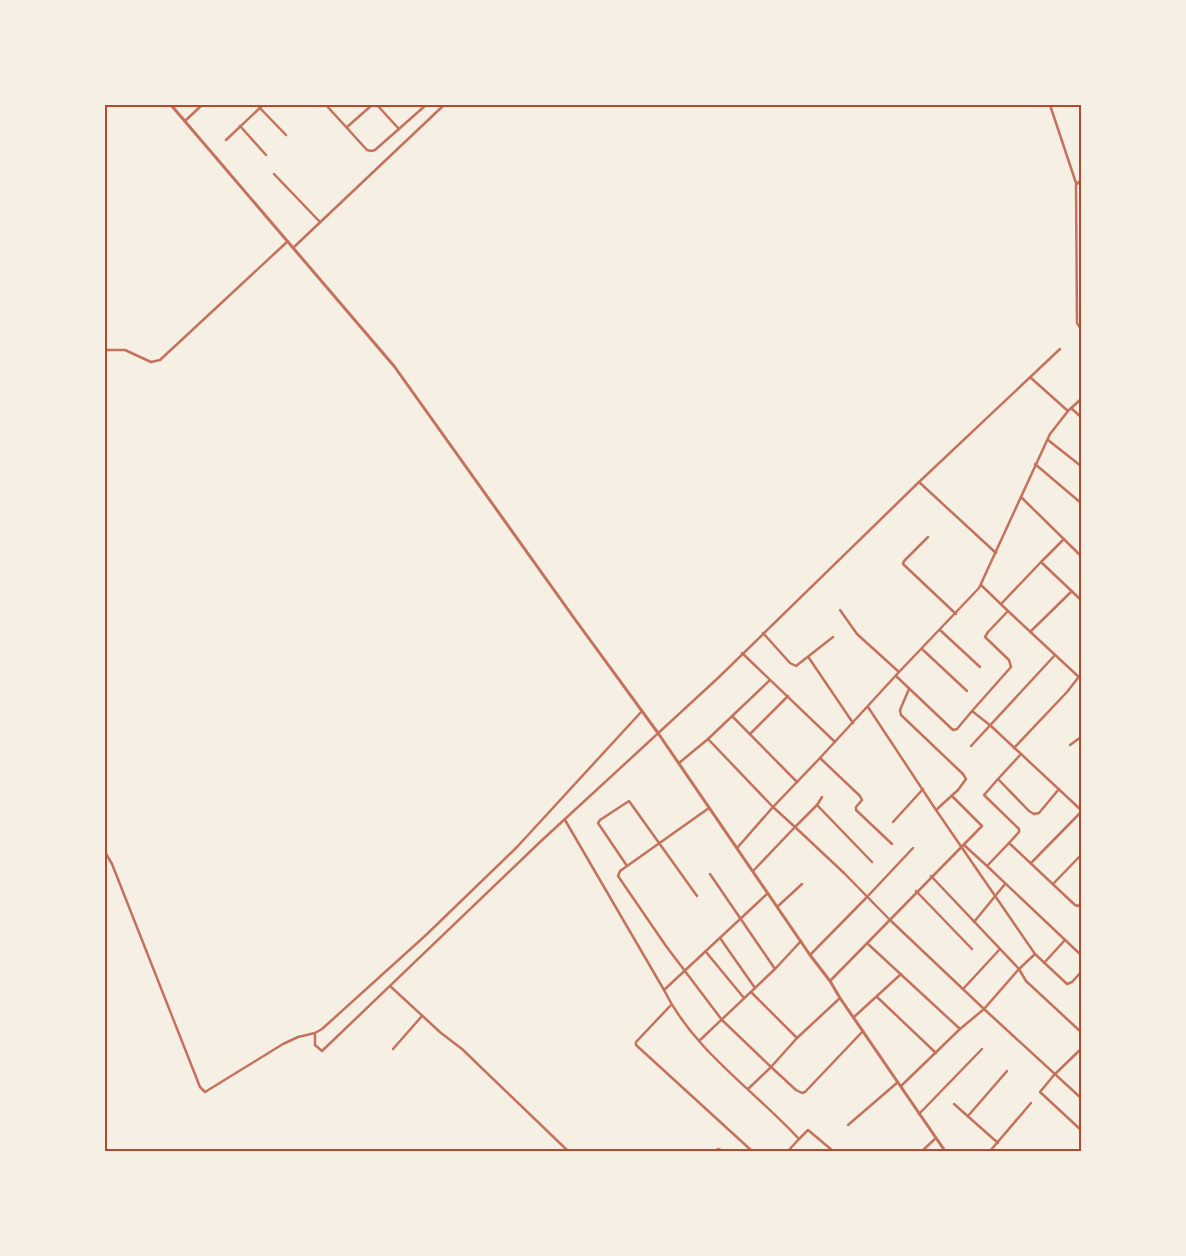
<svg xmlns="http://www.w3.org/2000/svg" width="1186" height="1256" font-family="'Noto Sans',sans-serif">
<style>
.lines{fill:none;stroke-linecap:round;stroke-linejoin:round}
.minor{stroke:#c5725c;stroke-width:2.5}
.tertiary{stroke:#c5725c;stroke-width:3}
.neatline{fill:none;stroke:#b5482f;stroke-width:2}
</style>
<rect width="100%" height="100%" fill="#f6efe4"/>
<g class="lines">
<g class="minor">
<path d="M257,105L286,135"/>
<path d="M326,105L367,150L371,151L375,150L426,105"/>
<path d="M377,105L399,129"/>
<path d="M1050,105L1076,183L1077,323L1081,329"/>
<path d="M185,121L202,105"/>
<path d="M240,126L266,155"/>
<path d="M347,127L372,105"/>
<path d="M226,140L263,105"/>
<path d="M274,174L320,222"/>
<path d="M1077,184L1081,180"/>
<path d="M294,247L444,105"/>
<path d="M105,350H125L151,362L160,360L288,241"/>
<path d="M1031,378L1068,411"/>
<path d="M1071,408L1081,417"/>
<path d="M1048,440L1081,466"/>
<path d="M1035,464L1081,503"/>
<path d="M919,482L996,553"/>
<path d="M1021,497L1081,556"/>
<path d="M928,537L904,561L903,564L956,614"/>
<path d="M1064,539L1041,562L1081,600"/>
<path d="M981,585L1008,611"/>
<path d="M1001,604L1041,562"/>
<path d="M840,610L857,634L899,672"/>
<path d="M940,630L980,667"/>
<path d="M1030,632L1072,591"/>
<path d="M763,633L790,663L796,666L833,637"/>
<path d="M922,649L967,691"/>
<path d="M742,653L835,742"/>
<path d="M809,658L853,723"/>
<path d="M896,676L953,730L957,729L972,711L991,726L1081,810"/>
<path d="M909,689L900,710L901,715L963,774L966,779L958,790L936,810"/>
<path d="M972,711L1011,667L1009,660L985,637L988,632L1008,611L1081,679"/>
<path d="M732,716L797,782"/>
<path d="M750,734L788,696"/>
<path d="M708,739L773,807L795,827L817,805L822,797"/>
<path d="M1070,745L1081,737"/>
<path d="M971,746L1055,655"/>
<path d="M1014,748L1067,692L1081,674"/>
<path d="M1021,754L998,779L1029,811L1034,814L1039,813L1059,789"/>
<path d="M820,758L860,796L862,800L856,807V810L892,844"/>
<path d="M679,763L708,739L770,680"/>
<path d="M998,779L984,795L1019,829V832L1009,843"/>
<path d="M817,805L872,862"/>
<path d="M709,808L620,871L618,876L666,946L722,1020L771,1067L797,1038L751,992"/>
<path d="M565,820L664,990L768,893"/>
<path d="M893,822L923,789"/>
<path d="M964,845L987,866L1009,843L1075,905L1078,906L1081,903"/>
<path d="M737,848L773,807L820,758L899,672L979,588L1050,434L1068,411L1081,399"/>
<path d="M105,852L112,864L200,1087L205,1092L283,1044L298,1037L315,1033L322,1029L426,935L517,847L642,711"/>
<path d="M1031,863L1081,812"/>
<path d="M627,866L598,823L600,820L629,801L697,896"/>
<path d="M987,866L1081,955"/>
<path d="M753,871L795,827L844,873L890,920L984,1009L1019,969L1035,954L936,810L868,707"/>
<path d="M710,874L775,969"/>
<path d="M931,876L1019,969L1026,981L1081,1032"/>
<path d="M1053,884L1081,855"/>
<path d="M916,891L972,949"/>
<path d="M777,907L802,884"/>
<path d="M974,922L1005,884"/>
<path d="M720,938L755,988"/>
<path d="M868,944L960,1029"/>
<path d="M706,952L744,998"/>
<path d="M1035,954L1067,984L1072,982L1081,972"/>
<path d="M810,955L867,897L913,848"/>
<path d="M1044,963L1065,940"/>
<path d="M830,981L982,826L952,796"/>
<path d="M390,986L441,1033L462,1049L568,1151"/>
<path d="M963,989L1000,949"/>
<path d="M664,990C694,1051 754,1090 799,1139L788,1151"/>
<path d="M877,997L936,1053"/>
<path d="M671,1005L636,1042V1045L752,1151"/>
<path d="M854,1017L901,974"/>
<path d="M315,1033V1045L322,1051L540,842L718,678L919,482L1060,349"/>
<path d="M797,1038L840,998"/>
<path d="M699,1041L775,969L801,941"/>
<path d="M393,1049L422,1016"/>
<path d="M1081,1049L1054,1075L1040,1092L1081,1130"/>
<path d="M901,1086L960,1029L984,1009L1081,1098"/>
<path d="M748,1089L771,1067L796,1090L802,1093L805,1092L863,1031"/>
<path d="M954,1104L998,1143"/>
<path d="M919,1114L982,1049"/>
<path d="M968,1116L1007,1071"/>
<path d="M848,1125L898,1082"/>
<path d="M799,1139L808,1130L833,1151"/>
<path d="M715,1151L718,1149L723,1151"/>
<path d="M922,1151L936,1138"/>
<path d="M990,1151L1031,1103"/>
</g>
<path class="tertiary" d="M171,105L394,366L574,618L658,733L810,955L830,981L840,998L945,1151"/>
</g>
<rect width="1186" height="1256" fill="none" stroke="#f6efe4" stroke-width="212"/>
<rect x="106" y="106" width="974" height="1044" class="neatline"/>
</svg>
